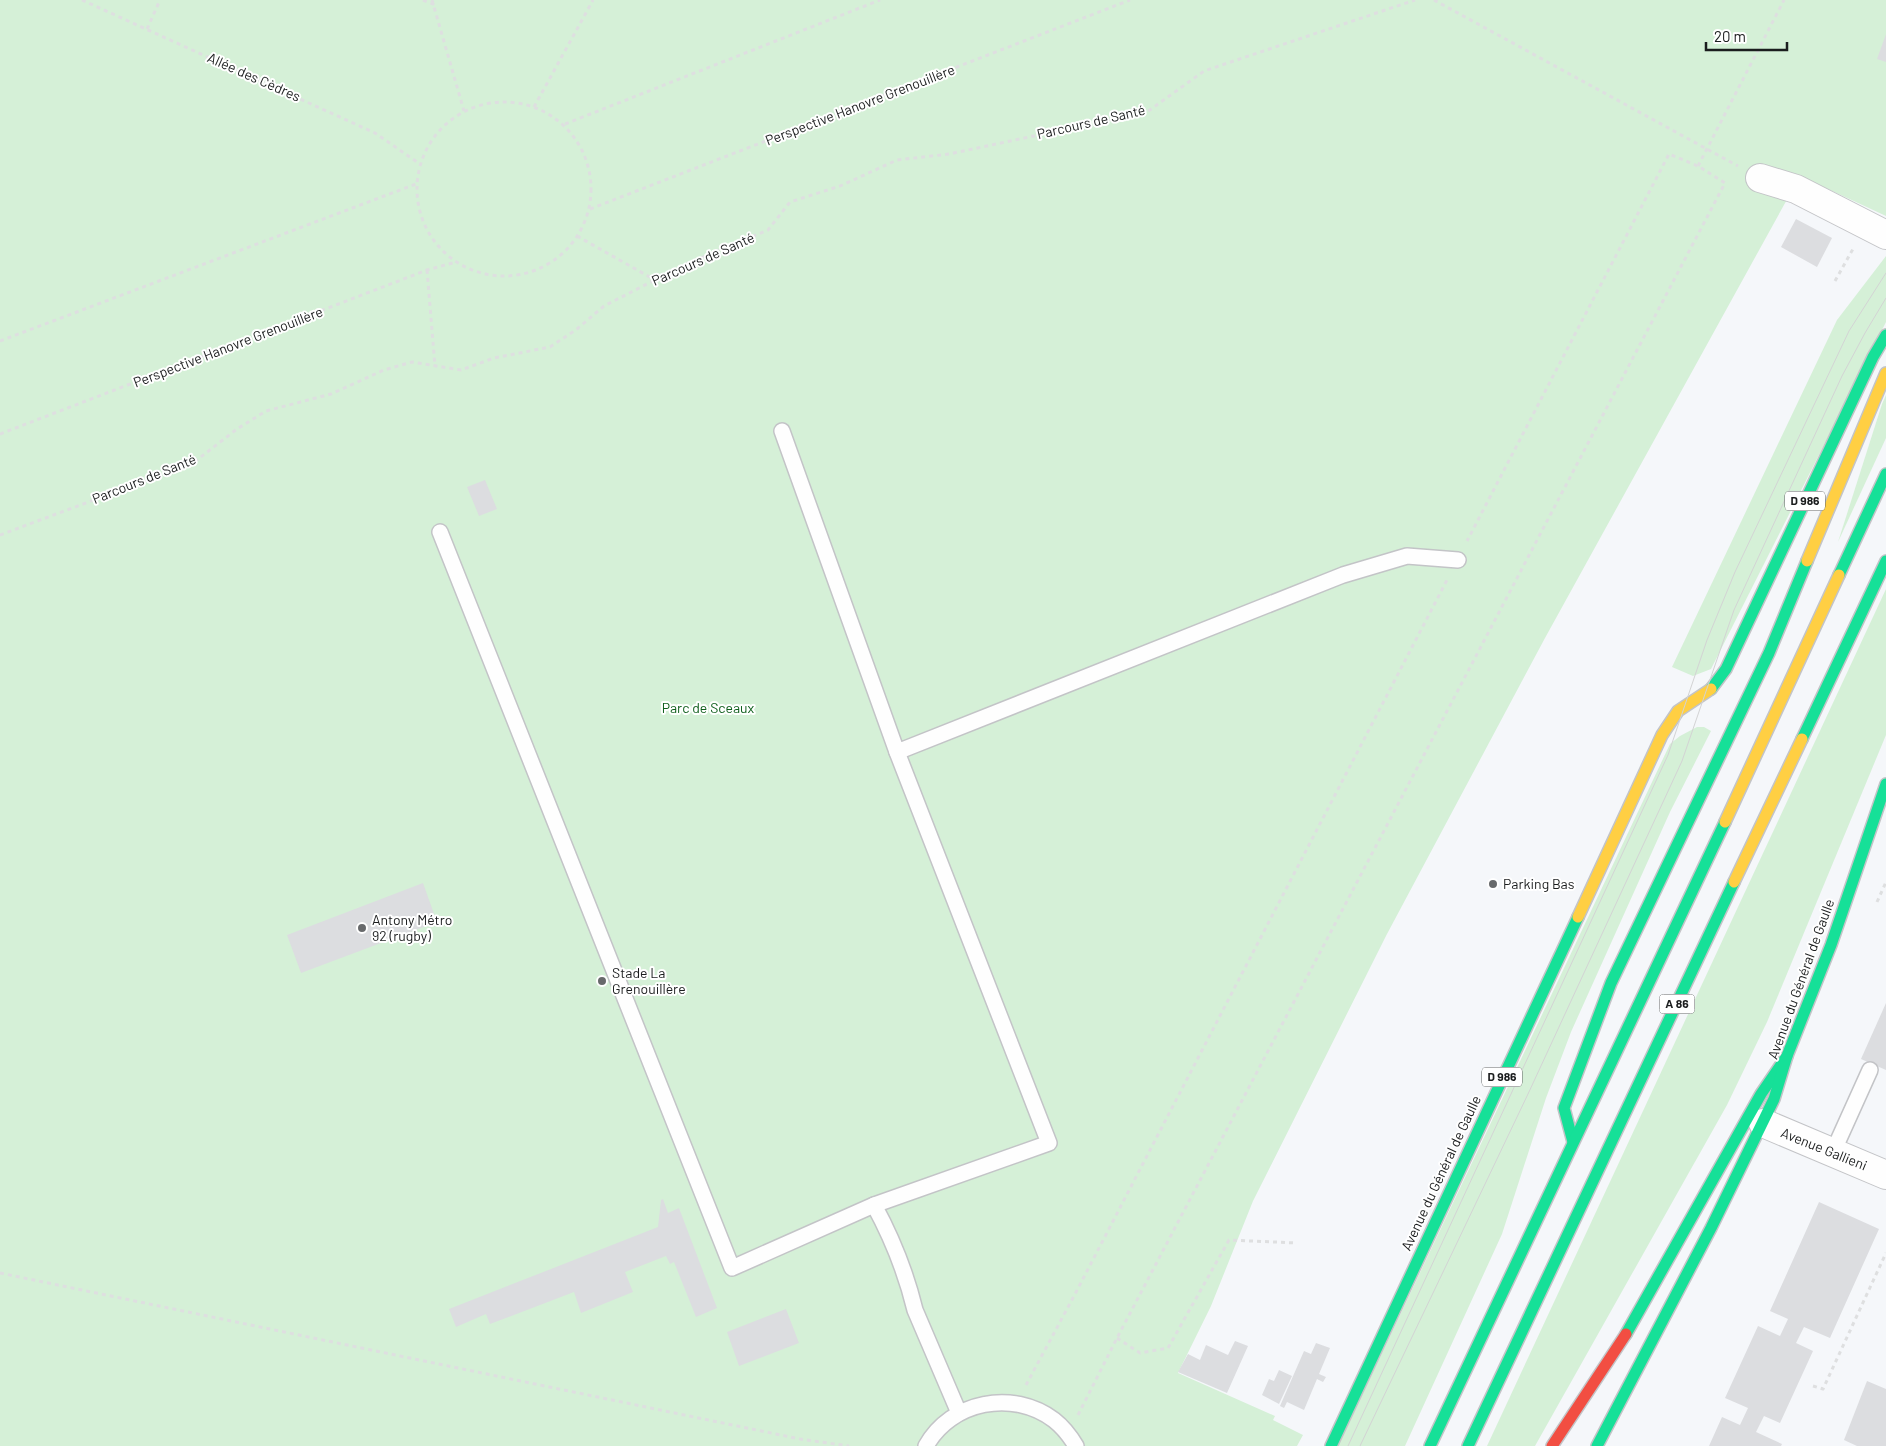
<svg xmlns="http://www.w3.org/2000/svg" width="1886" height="1446" font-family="Barlow,sans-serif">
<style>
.green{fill:#d5f0d7}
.building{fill:#dcdde0}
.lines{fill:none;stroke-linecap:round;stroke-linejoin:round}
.lane-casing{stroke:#c3c4c7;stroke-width:18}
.street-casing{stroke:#c3c4c7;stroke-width:30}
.fast-casing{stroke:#c3c4c7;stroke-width:14}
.slow-casing{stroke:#c3c4c7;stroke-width:14}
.jam-casing{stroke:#c3c4c7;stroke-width:14}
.path{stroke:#dedfe0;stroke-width:3;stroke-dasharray:4 4;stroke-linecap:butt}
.lane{stroke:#fefefe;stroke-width:15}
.street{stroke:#fefefe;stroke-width:28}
.fast{stroke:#16e098;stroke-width:11}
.slow{stroke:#ffcf43;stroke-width:11}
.jam{stroke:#f24e42;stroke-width:11}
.tram{stroke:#d3d3d4;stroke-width:1}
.poi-dot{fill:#67696b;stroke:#fff;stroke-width:2}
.labels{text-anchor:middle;stroke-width:4;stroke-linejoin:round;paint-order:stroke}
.shield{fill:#fff;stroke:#5f6162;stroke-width:1}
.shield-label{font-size:12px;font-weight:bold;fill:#1b1d1e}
.street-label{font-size:14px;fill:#1b1d1e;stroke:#fff}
.park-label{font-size:14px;fill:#0e5e1b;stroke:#fff}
.poi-label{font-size:14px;fill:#1b1d1e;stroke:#fff;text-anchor:start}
</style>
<rect width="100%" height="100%" fill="#f5f7fa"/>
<g class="green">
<path d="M0,0H1886V216L1800,176L1545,638L1387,934L1253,1201L1211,1306L1178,1373L1275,1416L1273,1420L1303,1435L1297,1446H0Z"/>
<path d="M1886,256V322L1711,669L1693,676L1672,667L1837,320Z"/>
<path d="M1886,395V438L1838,542L1882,404Z"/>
<path d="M1886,589V735L1767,1022L1727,1105L1535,1446H1487Z"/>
<path d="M1697,727H1704L1711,731L1670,812L1571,1032L1546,1098L1502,1234L1405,1446H1338L1670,744L1680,736Z"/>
</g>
<g class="building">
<path d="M1886,34V62L1877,59Z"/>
<path d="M1796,219L1832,238L1817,267L1781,247Z"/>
<path d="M485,480L497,509L479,516L467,487Z"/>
<path d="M423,883L437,922L301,973L287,935Z"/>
<path d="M1886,1003V1070L1861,1059Z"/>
<path d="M663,1199L668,1213L679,1208L717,1308L696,1317L674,1262L670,1264L666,1256L625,1272L633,1292L581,1313L574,1292L490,1324L486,1314L456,1327L449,1309L658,1227L661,1200Z"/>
<path d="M1819,1202L1879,1229L1830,1338L1804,1327L1796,1343L1813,1351L1780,1423L1764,1416L1756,1432L1782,1444L1781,1446H1709L1722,1417L1740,1425L1748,1408L1725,1398L1758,1326L1780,1336L1788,1319L1770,1311Z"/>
<path d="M786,1309L799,1343L739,1366L727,1332Z"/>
<path d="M1235,1341L1248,1346L1227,1393L1178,1372L1188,1354L1200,1360L1206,1345L1228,1355Z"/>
<path d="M1316,1343L1330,1348L1319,1374L1326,1377L1323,1382L1317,1379L1304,1410L1287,1402L1284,1408L1280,1406L1304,1351L1311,1354Z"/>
<path d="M1279,1370L1292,1376L1279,1404L1262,1395L1269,1379L1274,1381Z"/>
<path d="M1867,1381L1886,1389V1446H1857L1844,1440Z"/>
</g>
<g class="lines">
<defs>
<g id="lane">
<path d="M782,431L897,752L1343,575L1407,556L1458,560"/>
<path d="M440,532L732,1268L874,1205C892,1238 906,1273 915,1310L959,1413"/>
<path d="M1833,1152L1870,1070"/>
<path d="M874,1205L1049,1143L897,752"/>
<path d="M926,1446C951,1401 1013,1389 1054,1420C1063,1427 1070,1436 1076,1446"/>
</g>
<g id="street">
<path d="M1760,178L1796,189L1886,235"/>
<path d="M1763,1123L1886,1175"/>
</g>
<g id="fast">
<path d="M1839,575L1886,474"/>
<path d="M1711,689L1726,669L1873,357L1886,335"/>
<path d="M1802,739L1886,561"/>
<path d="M1573,1142L1564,1108L1611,983L1769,653L1807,561"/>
<path d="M1626,1334L1761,1094L1787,1056"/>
<path d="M1331,1446L1578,917"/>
<path d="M1430,1446L1725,822"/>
<path d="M1468,1446L1734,882"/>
<path d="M1597,1446L1711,1228L1774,1099L1787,1056L1831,945L1886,784"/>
</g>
<g id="slow">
<path d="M1807,561L1886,373"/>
<path d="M1725,822L1839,575"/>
<path d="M1734,882L1802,739"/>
<path d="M1578,917L1662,735L1678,711L1711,689"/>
</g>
<path id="jam" d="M1552,1446L1626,1334"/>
</defs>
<use href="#lane" class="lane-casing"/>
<use href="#street" class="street-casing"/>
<use href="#fast" class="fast-casing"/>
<use href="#slow" class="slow-casing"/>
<use href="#jam" class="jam-casing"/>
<g class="path">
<path d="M82,0L375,133L420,164"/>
<path d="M423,0L433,4L436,0"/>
<path d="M432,0L464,111"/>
<path d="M1434,0L1738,166"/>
<path d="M147,29L160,0"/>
<circle cx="504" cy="189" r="87"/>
<path d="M534,107L593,0"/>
<path d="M565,124L880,0"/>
<path d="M1698,166L1784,0"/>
<path d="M590,209L1130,0"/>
<path d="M577,236L655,280"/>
<path d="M427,270L435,366"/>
<path d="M1835,281L1853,249"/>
<path d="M0,341L416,184"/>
<path d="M0,434L427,270L456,262"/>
<path d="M0,535L193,463L237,429L266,411L331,394L384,370L412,362L461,370L494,358L550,347L577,329L604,306L688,263L768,230L790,202L840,186L897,160L949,154L1147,112L1204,71L1415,0"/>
<path d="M1877,902L1886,882"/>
<path d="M0,1273L800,1439L849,1446"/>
<path d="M1117,1338L1140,1353L1168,1348L1229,1240L1297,1243"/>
<path d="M1026,1385L1074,1296L1447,580"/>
<path d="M1813,1386L1823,1389L1886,1253"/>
<path d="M1078,1415L1117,1338L1725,183L1698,166L1669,154L1467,541"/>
</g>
<use href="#lane" class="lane"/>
<use href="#street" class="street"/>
<use href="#fast" class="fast"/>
<use href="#slow" class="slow"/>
<use href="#jam" class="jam"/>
<g class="tram">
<path d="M1348,1446L1668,755L1707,640L1735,572L1849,331L1886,273"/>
<path d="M1360,1446L1528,1094L1682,761L1734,610L1842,376L1865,333L1886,298"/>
</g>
</g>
<g class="poi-dot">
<circle cx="1493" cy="884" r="5"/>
<circle cx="362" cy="928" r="5"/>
<circle cx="602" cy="981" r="5"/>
</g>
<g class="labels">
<g class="shield">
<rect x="1785" y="491.5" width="40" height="19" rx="4"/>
<rect x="1659.5" y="994.5" width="35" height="19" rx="4"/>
<rect x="1482" y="1067.5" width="40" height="19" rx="4"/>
</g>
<g class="shield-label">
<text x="1805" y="505">D 986</text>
<text x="1677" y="1008">A 86</text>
<text x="1502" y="1081">D 986</text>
</g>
<g class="street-label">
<text transform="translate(254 77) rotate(24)" y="5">Allée des Cèdres</text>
<text transform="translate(860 105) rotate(-21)" y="5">Perspective Hanovre Grenouillère</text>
<text transform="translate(1091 122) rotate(-13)" y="5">Parcours de Santé</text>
<text transform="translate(703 259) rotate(-24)" y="5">Parcours de Santé</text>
<text transform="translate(228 347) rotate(-21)" y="5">Perspective Hanovre Grenouillère</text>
<text transform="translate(144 479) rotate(-22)" y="5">Parcours de Santé</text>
<text transform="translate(1801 979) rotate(-70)" y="5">Avenue du Général de Gaulle</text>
<text transform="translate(1824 1149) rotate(22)" y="5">Avenue Gallieni</text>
<text transform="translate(1441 1173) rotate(-65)" y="5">Avenue du Général de Gaulle</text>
</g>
<g class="park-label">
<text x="708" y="713">Parc de Sceaux</text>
</g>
<g class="poi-label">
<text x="1503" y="889">Parking Bas</text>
<text x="372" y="925">Antony Métro<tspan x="372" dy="16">92 (rugby)</tspan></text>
<text x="612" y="978">Stade La<tspan x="612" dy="16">Grenouillère</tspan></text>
</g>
</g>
<path d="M1706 42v8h81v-8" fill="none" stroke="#1b1d1e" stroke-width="2.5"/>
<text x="1714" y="42" font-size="15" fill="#1b1d1e" stroke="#ffffff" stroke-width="4" paint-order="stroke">20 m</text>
</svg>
